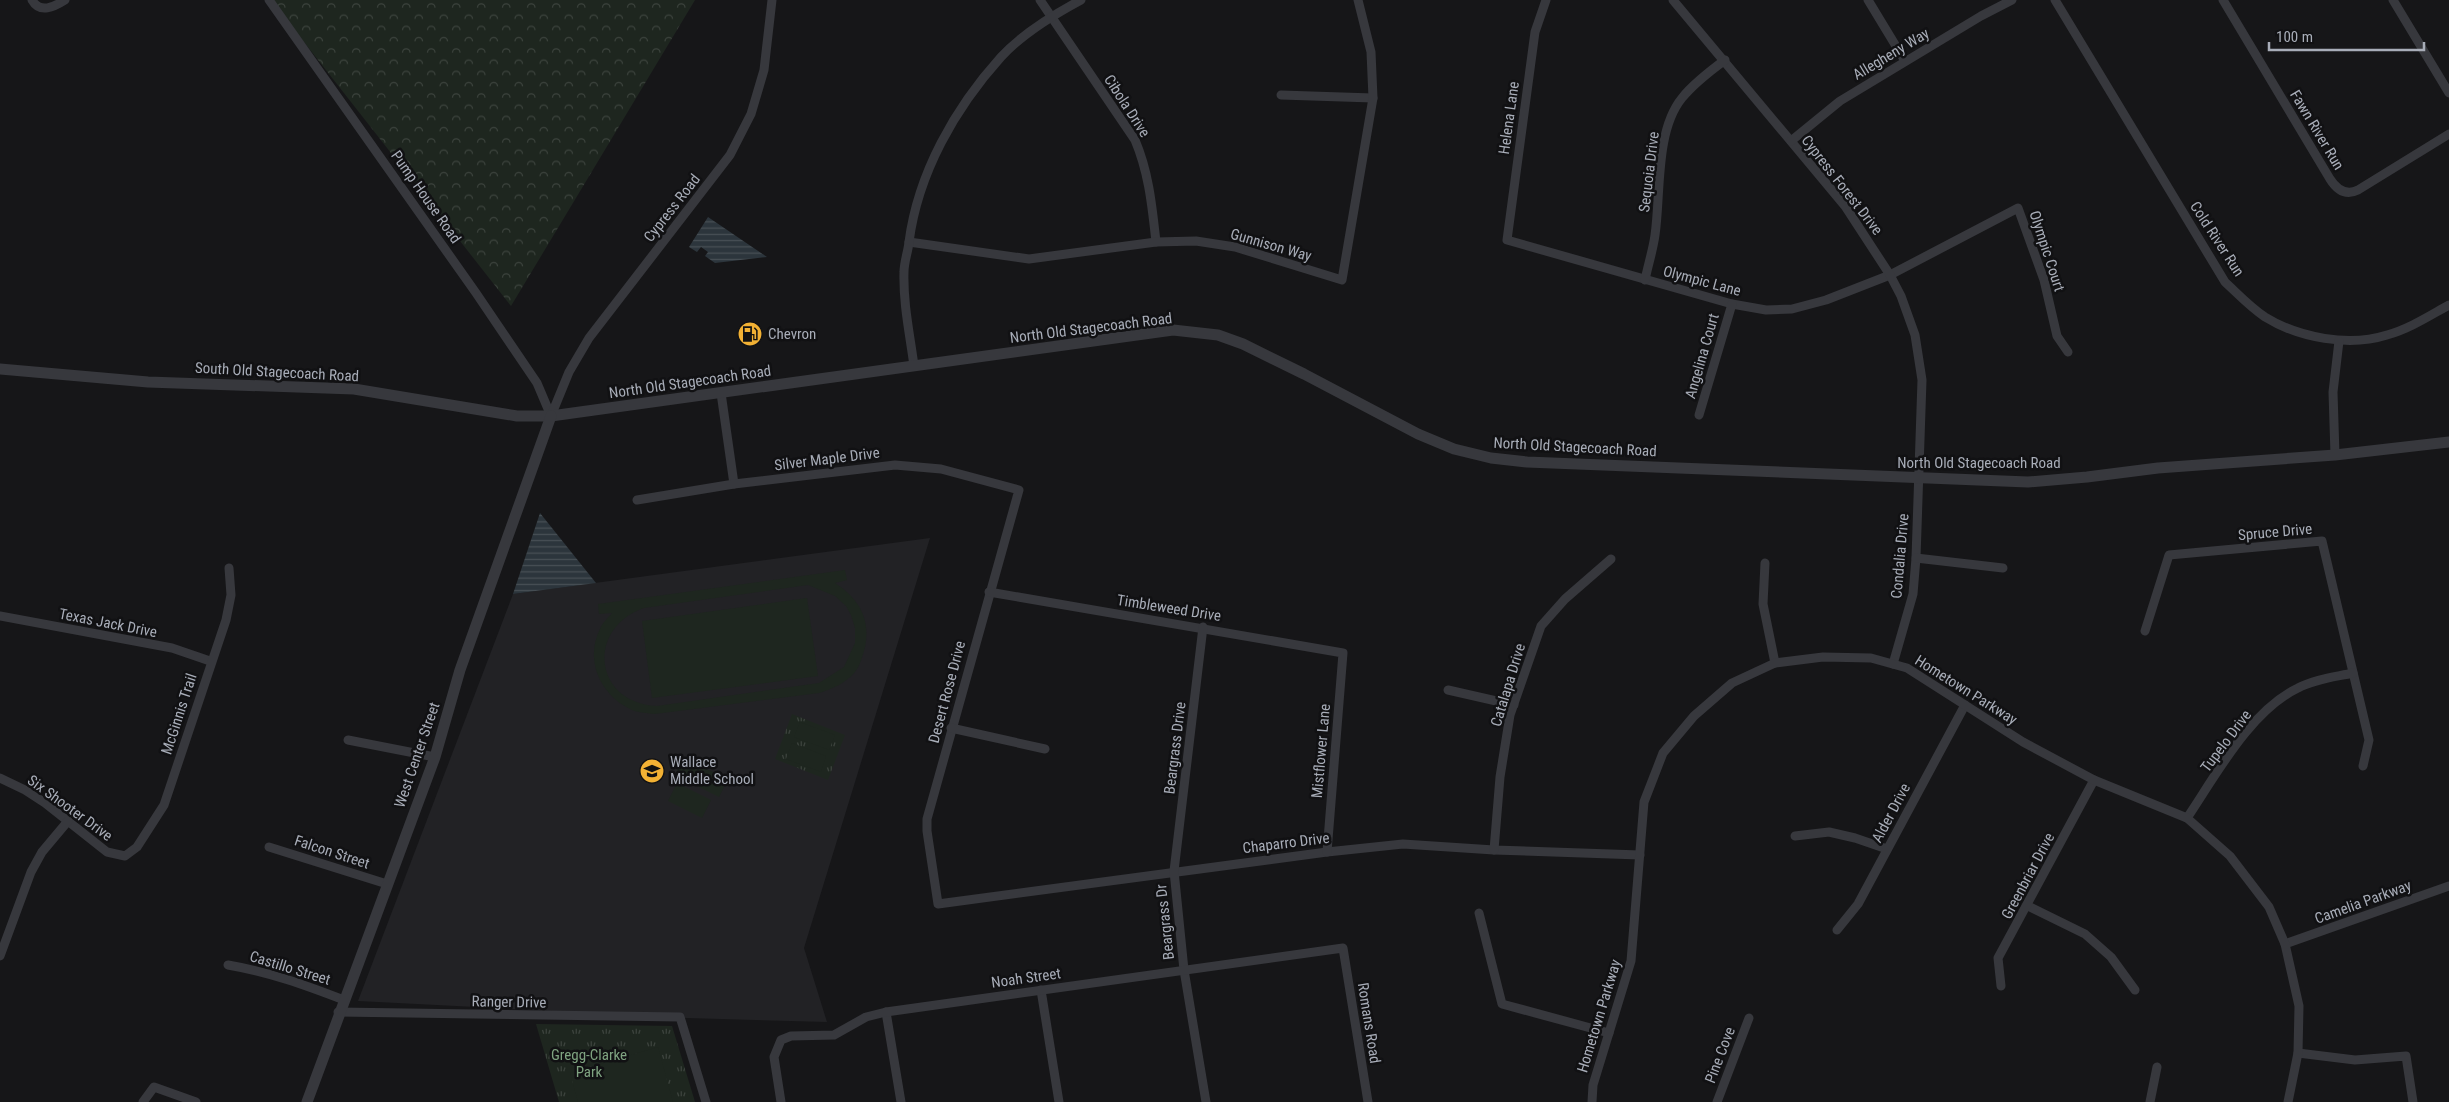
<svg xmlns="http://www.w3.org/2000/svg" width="2449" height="1102" font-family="'Roboto Condensed',sans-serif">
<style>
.built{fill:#222225}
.forest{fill:url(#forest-crowns)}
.park{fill:url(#park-tufts)}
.pitch{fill:#1e261f;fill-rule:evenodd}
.water{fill:url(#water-rules)}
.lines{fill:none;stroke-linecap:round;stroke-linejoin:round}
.minor{stroke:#37383d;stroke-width:9}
.tertiary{stroke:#37383d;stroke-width:11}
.labels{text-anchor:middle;stroke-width:5;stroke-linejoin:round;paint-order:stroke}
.street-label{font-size:15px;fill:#a8adb8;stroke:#111113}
.poi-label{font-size:15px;fill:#a8adb8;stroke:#111113;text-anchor:start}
.park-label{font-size:15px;fill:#7fa381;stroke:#111113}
</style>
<defs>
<pattern id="forest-crowns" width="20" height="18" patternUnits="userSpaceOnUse" patternTransform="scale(1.25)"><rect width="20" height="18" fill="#1e261f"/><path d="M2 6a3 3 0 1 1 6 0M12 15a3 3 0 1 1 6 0" fill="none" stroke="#3c433d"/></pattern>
<pattern id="park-tufts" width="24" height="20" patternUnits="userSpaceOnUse" patternTransform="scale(1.25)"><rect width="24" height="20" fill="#1e261f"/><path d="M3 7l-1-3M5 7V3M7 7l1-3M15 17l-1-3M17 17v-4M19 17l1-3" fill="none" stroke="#3c433d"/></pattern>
<pattern id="water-rules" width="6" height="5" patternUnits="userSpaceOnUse" patternTransform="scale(1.25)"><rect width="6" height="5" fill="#2c353c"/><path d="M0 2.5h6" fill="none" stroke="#485056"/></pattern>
</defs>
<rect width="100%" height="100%" fill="#161618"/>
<path class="built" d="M930,538L804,948L827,1022L687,1018L358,1001L513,594Z"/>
<path class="forest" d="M271,0H695L511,306Z"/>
<g class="park">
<path d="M792,714L845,735L828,780L775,759Z"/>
<path d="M536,1024L672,1026L695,1102H559Z"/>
</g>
<g class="pitch">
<path d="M845,570L847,580L835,583C858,598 871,618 865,647C863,655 860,666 855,672C846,683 832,689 819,693L655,714C648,713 639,713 632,710C601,696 584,661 600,629C602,623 608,618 612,613L599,614L598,604ZM808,585L835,596L846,606L851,615L855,628V643L844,667L819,683L657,706C593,703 586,628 644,608Z"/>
<path d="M807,598L818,676L652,698L642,621Z"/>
<path d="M800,722L835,735L829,750L794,737Z"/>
<path d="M792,743L826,756L821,772L786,759Z"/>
<path d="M683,758L728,779L719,797L675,775Z"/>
<path d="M677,783L711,800L702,818L668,801Z"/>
<path d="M658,1047L673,1102H578L570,1073Z"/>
</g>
<g class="water">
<path d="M708,217L767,257L715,263L705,256L708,252L701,247L697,252L689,247Z"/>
<path d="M540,513L596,583L513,594Z"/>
</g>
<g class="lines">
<g class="minor">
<path d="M32,0C40,14 54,7 65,0"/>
<path d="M269,0L476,293L537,383L551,416"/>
<path d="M1040,0L1135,140C1149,173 1152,206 1156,242"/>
<path d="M1546,0L1535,32L1507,240L1732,304L1766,310L1792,309L1826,300L1890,275L2018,208L2044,280L2057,336L2068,352"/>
<path d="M1673,0L1845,206L1890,275L1901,296L1915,335L1922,380L1916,558L1913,594L1893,664"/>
<path d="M1868,0L1905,61"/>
<path d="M2055,0L2225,282C2238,294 2250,307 2265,317C2299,338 2349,347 2387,335C2409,329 2429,316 2449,305"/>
<path d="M2223,0L2330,179C2337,190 2346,196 2358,190L2449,134"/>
<path d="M2393,0L2449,93"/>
<path d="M1281,95L1373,98"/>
<path d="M1791,141L1840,101L1981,16L2012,0"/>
<path d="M909,242L1029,259L1156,242L1196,241L1235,247L1342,280L1373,98L1371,52L1358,0"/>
<path d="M1645,280C1648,265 1653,250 1655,235C1661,194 1655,131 1682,98C1694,83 1710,71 1725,60"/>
<path d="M914,366C910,335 903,304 904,272C904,262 908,252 909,242C918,173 955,108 1001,57C1023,33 1053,15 1081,0"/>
<path d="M721,393L734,484"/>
<path d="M1699,415L1732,304"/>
<path d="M551,416L569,372L589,338L730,155L751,114L764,70L772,0"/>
<path d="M2335,455L2333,392L2339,341"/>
<path d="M637,500L734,484L895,465L941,469L1019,490L927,819V831L938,904L1327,852L1403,844L1494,850L1640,855"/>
<path d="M1916,558L2003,568"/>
<path d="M1765,563L1763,604L1775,663"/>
<path d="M989,592L1343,653L1327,852"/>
<path d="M0,616L172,648L210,661"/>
<path d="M1203,627L1174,871L1184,970L1206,1102"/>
<path d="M2145,631L2169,555L2322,541L2369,740L2363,766"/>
<path d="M1448,690L1514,705"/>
<path d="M951,728L1045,749"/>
<path d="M348,740L435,757"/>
<path d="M0,778L25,790L45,803L107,852L125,856L137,847L164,805L226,620L231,595L229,568"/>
<path d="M2187,818C2216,775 2250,711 2298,688C2315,679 2335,677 2353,673"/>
<path d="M1795,836L1829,832L1855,838L1887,849"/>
<path d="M269,847L387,884"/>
<path d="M1494,850L1500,777L1510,715L1541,626L1565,599L1611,559"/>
<path d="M2028,906L2085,934L2111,957L2135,990"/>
<path d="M1479,913L1502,1004L1609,1033"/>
<path d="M1837,930L1858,904L1965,705"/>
<path d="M2285,944L2449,886"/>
<path d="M0,956L31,872L42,852L68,821"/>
<path d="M228,965C269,972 305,985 344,1000"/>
<path d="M2001,986L1998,958L2094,780"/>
<path d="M1041,990L1059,1102"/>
<path d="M338,1012L680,1017L706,1102"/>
<path d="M886,1012L901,1102"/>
<path d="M2298,1053L2355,1060L2406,1056L2413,1102"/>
<path d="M143,1102L154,1087L196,1102"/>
<path d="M781,1102L774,1057L781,1040L791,1036L834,1035L866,1017L886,1012L1343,948L1368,1102"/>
<path d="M1592,1102L1593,1085L1631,961L1644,802L1663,753L1694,716L1732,683L1775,663L1823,657L1871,658L1907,668L2023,742L2094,780L2187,818L2230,856L2269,907L2285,944L2299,1006L2298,1053L2288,1102"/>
<path d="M1717,1102L1749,1018"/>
<path d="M2150,1102L2157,1067"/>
</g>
<g class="tertiary">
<path d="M0,369L148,382L354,389L517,416H551L1173,330L1218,335L1243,344L1304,374L1418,434L1454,449L1491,458L1527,462L2028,482L2087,477L2158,468L2335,455L2449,442"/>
<path d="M307,1102L435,757L460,670L551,416"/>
</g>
</g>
<defs>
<symbol id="fuel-disc" viewBox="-11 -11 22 22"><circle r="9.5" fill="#f2b134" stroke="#111113"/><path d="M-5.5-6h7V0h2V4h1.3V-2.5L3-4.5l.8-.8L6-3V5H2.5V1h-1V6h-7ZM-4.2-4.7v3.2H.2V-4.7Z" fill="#111"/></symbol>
<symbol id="school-disc" viewBox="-11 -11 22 22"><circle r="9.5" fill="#f2b134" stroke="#111113"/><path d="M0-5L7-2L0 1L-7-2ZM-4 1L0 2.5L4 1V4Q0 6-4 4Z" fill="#111"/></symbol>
</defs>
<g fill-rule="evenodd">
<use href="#fuel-disc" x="736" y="320" width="28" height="28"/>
<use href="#school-disc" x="638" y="757" width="28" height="28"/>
</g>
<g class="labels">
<g class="street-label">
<text transform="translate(1891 54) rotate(-31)" y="5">Allegheny Way</text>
<text transform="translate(1127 106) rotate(57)" y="5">Cibola Drive</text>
<text transform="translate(1509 118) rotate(-82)" y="5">Helena Lane</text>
<text transform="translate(2317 130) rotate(59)" y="5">Fawn River Run</text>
<text transform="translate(1649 172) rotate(-83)" y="5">Sequoia Drive</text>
<text transform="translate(1842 185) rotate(52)" y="5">Cypress Forest Drive</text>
<text transform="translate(426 197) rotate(55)" y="5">Pump House Road</text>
<text transform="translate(672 208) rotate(-52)" y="5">Cypress Road</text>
<text transform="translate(2217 239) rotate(57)" y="5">Cold River Run</text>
<text transform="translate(1271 245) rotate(16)" y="5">Gunnison Way</text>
<text transform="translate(2047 251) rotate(72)" y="5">Olympic Court</text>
<text transform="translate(1702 281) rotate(15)" y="5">Olympic Lane</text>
<text transform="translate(1091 328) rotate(-7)" y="5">North Old Stagecoach Road</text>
<text transform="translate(1702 356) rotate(-74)" y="5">Angelina Court</text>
<text transform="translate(277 372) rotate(3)" y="5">South Old Stagecoach Road</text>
<text transform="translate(690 382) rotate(-8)" y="5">North Old Stagecoach Road</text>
<text transform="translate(1575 447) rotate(3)" y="5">North Old Stagecoach Road</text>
<text transform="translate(827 459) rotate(-7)" y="5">Silver Maple Drive</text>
<text x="1979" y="468">North Old Stagecoach Road</text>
<text transform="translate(2275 532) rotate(-5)" y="5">Spruce Drive</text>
<text transform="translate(1900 556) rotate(-85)" y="5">Condalia Drive</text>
<text transform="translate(1169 608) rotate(9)" y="5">Timbleweed Drive</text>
<text transform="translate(108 623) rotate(11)" y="5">Texas Jack Drive</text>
<text transform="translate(1508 685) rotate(-73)" y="5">Catalapa Drive</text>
<text transform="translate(1966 690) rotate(32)" y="5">Hometown Parkway</text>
<text transform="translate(947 692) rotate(-75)" y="5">Desert Rose Drive</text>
<text transform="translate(179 714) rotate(-72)" y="5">McGinnis Trail</text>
<text transform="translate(2226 741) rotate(-53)" y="5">Tupelo Drive</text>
<text transform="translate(1175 748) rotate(-83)" y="5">Beargrass Drive</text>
<text transform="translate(1321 751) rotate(-85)" y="5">Mistflower Lane</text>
<text transform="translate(417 755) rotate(-71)" y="5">West Center Street</text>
<text transform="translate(70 808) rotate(36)" y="5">Six Shooter Drive</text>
<text transform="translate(1891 813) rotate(-62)" y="5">Alder Drive</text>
<text transform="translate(1286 843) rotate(-7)" y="5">Chaparro Drive</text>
<text transform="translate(332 852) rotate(18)" y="5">Falcon Street</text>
<text transform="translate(2028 876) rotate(-62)" y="5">Greenbriar Drive</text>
<text transform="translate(2363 902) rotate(-20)" y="5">Camelia Parkway</text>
<text transform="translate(1165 922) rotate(-96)" y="5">Beargrass Dr</text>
<text transform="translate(290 968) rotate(17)" y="5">Castillo Street</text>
<text transform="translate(1026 978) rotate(-8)" y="5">Noah Street</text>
<text transform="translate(509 1002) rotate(1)" y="5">Ranger Drive</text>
<text transform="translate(1599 1016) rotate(-73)" y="5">Hometown Parkway</text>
<text transform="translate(1369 1023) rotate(81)" y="5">Romans Road</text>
<text transform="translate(1720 1055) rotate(-69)" y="5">Pine Cove</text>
</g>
<g class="poi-label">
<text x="768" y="339">Chevron</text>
<text x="670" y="767">Wallace<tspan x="670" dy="17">Middle School</tspan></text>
</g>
<g class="park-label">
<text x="589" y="1060">Gregg-Clarke<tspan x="589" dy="17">Park</tspan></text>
</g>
</g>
<path d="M2269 42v8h155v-8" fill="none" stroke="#a8adb8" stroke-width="2.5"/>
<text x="2276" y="42" font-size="15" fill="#a8adb8" stroke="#111113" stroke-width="4" paint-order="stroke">100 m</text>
</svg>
